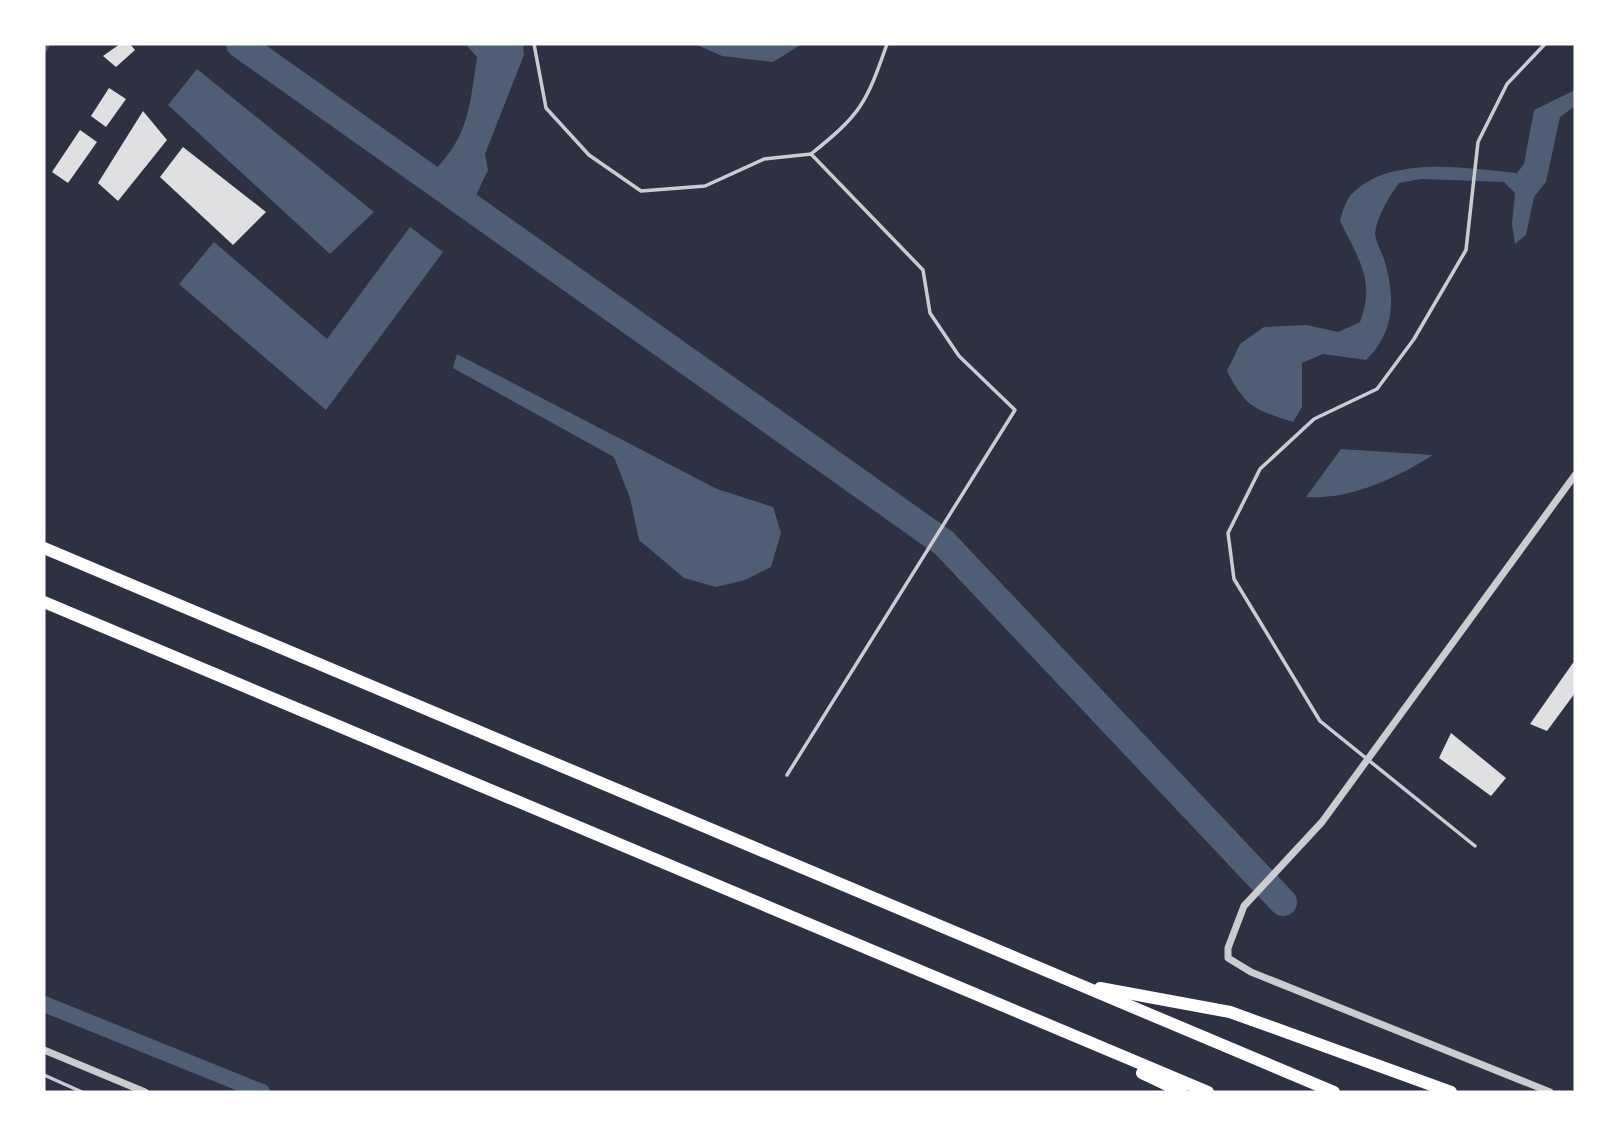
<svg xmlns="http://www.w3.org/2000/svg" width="1619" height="1136" font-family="'Varela Round',sans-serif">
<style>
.water{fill:#4f5d75}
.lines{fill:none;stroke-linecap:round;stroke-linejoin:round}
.stream{stroke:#4f5d75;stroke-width:4.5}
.canal{stroke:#4f5d75;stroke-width:16}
.river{stroke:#4f5d75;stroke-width:28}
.building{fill:#e0e0e3}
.service{stroke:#caccd0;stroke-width:3.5}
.minor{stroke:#caccd0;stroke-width:7}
.motorway{stroke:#fff;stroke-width:12}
</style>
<rect width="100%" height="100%" fill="#2d3142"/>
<g class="water">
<path d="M465,44H523L524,55L485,154L488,170L470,208L427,178C469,138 469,111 477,57Z"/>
<path d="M695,44H802L773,62L722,56Z"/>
<path d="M197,69L374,212L330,254L168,105Z"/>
<path d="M1575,90V106L1560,117L1546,182L1534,197L1526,235L1515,244L1512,224L1515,193L1504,182L1421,179L1399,183C1389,197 1377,216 1375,233C1375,240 1381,251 1384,259C1395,295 1396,332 1366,360L1323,354L1302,363V407L1293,422C1254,409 1246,408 1227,371L1240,344L1264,327L1307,325L1338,332L1360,322C1376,281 1358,258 1340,221C1342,214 1345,202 1350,196C1387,154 1466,168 1517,173L1524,164L1534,110Z"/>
<path d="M410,227L443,252L326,410L179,284L214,242L327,339Z"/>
<path d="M457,354L717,489L773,507L781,533L771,567L745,580L716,587L684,578L639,540L630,498L614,457L453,368Z"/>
<path d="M1341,449L1433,455C1396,478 1351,500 1306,497Z"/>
</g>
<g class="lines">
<path class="stream" d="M44,51L48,44"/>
<path class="canal" d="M44,1004L262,1092"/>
<path class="river" d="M240,44L944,543L1283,902"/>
</g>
<g class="building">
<path d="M120,44H130L135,50L116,67L103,56Z"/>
<path d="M109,88L126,99L106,127L91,116Z"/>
<path d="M143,111L167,140L118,201L98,183Z"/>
<path d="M80,130L97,142L68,183L52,172Z"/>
<path d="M183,147L266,212L233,245L160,177Z"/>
<path d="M1575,660V693L1547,731L1530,724Z"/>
<path d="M1451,733L1506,778L1491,796L1439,758Z"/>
</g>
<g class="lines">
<g class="service">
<path d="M534,44L546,108L589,155L641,191L705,186L764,159L811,154L923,270L930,313L959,356L1015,410L787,775"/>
<path d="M811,154C861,114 866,104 887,44"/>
<path d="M1475,846L1320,721L1234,579L1228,533L1260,469L1314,419L1377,389L1414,339L1466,250L1478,142L1507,84L1545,44"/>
<path d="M44,1075L82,1092"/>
</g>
<g class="minor">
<path d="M44,1050L145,1092"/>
<path d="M1550,1092L1251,972L1228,958V948L1244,906L1322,822L1575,475"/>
</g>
<g class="motorway">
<path d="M44,548L1334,1092"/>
<path d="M44,602L1208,1092"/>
<path d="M1100,988L1230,1012L1451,1092"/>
<path d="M1142,1073L1182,1092"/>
</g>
</g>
<rect width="1619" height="1136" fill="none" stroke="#ffffff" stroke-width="91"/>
</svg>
